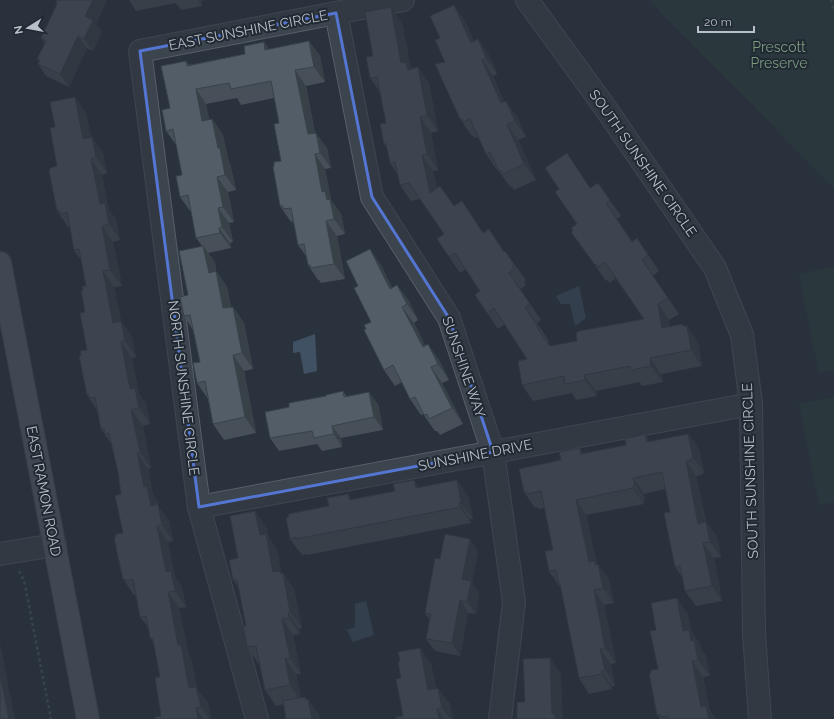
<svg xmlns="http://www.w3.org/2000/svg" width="834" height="719" font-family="Raleway,sans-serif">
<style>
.green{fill:#2c3f3f}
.water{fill:#415164}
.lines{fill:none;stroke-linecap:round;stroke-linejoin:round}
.minor-casing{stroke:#575f68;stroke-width:24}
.major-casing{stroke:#464d56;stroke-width:24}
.path{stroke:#4b5c5d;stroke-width:2.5;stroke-dasharray:3 3;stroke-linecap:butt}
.minor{stroke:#3c444d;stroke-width:22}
.major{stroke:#5b636d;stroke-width:22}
.wall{fill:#475059}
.shaded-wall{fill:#394148}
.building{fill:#525d67;stroke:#394148}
.marked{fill:none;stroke:#5476d2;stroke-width:3;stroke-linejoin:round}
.labels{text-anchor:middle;stroke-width:4;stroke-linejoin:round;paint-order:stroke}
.street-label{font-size:14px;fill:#b9bfc8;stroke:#212932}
.park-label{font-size:14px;fill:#7a9b80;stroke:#212932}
</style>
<rect width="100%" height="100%" fill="#29323d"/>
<g class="green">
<path d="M649,0H834V188Z"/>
<path d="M834,267V370L819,373L799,274Z"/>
<path d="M834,397V502L819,505L799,404Z"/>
</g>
<g class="water">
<path d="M579,286L586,318L575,326L570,304H561L556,296Z"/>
<path d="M315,334L317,371L304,374L300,352L293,353V342Z"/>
<path d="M366,601L374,635L353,642L347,630L355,627V604Z"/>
</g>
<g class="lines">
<defs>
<g id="minor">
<path d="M527,0L604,106L715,268L742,335L751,404L754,633L760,719"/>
<path d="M336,13L372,197L449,318L493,452L514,602L500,719"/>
<path d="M199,507L751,404"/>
<path d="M0,554L55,545"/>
<path d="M257,719L199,507L140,51L403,0"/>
</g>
<path id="major" d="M0,263L88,719"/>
</defs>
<use href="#minor" class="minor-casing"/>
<use href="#major" class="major-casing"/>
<g class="path">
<path d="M831,0L834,11"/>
<path d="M19,571L24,580L51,719"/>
</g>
<use href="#minor" class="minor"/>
<use href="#major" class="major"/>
</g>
<g class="wall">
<path d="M57,0H107L96,24L102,32L93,51L87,48L69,87L46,76L38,64L39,61L37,59L45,43L41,38L57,4L56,3Z"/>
<path d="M129,0H204L201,1L202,6L181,10L176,3L136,11Z"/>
<path d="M465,21L474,41L478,39L489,55L497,74L493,76L504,102L517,117L526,137L518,140L536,180L514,190L512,186L510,187L498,170H497L486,154L478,137L475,138L472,135H471L460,119L445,62Z"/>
<path d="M402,23L411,68L418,67L429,83L438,131L431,133L438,170L433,171L437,188L454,206L504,252L505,251L526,280L524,282L526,285L520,289L541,320L537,323L549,341L547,342L550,346L577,341L644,319L616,278L609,283L608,280L606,281L571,232L573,231L577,224L591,188L598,183L621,216L617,219L632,242L637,238L659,271L653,276L679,314L669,320L670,327L684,326L698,342L702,366L661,374L663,382L642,386L640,382L596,391L597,396L576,400L572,393L533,401L522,385L527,359L505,324L498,329L475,295L480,291L466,269L460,273L437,239L444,234L420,199L411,201L400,185L398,175L390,163L387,149L384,144L386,123L380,92L370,78L373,56Z"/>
<path d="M309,41L320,56L325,82L306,86L315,133L327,148L331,168L325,169L331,200L341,214L345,234L337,236L345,279L321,283L319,280H318L308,265L306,256L298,245L294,225L292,221L291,222L280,206L274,166L281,161L279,123L274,98L241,105L237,98L206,104L209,120L212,119L223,135L228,159L230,163L236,190L228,192L234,222L229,223L233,242L230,243L231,248L208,253L215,262L216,271L227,287L231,307H233L244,323L253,369L244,371L256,433L224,440L213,424L208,399L197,383L200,362L193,330L184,316L188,295L202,246L196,238L191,212L180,197L182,175L177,146L166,131L170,108L186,61L189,65L245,54L264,42L269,49Z"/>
<path d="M86,113L91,137H92L103,153L107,173L102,175L109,210L116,219L120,240L113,242L122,286L114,287L121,321L132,337L136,357L132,358L139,394L146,404L150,424L143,426L151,468L148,469L153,495L158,502L159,507L169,520L173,541L168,542L175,577L182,587L186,607L179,608L189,656L192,661L197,689L208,703L211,719H155L161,716L160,677L154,643L150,638L148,627L140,617L136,596L135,595H134L123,579L116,537L123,533L121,494L118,472L112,445L101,429L97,410L87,395L81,355L87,350L83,291L86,286L81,260L74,250L70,228L69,227H68L57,211L50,171L57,166L55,127Z"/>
<path d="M381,265L392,288L397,285L409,301L418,320L414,323L425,346L439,360L449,380L442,383L463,424L440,435L437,431H435L423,414L421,415L410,399L402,382L395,386L384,370L366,329L371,322L358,286Z"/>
<path d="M343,391L346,396L378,404L383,430L341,438L342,447L322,451L317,444L279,451L270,438L289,407L326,396Z"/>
<path d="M688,434L699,449L704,473L702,474V475L696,476L706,522L717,537L721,557L714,558L722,601L696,606L685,591L683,578L675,567L670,512L666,489L644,494L645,501H644V504L586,515L597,564L609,580L614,603L604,605L616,663L611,664L615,686H612V689L589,694L579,678L560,586V587L549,571L553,550L545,508L538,509L537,507L535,508L524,492L584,454Z"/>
<path d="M414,480L419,488L468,496L473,519H470L471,523L307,555L306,554L302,555L290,539L329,506L352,499L395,491Z"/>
<path d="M255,511L266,527L269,538L277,550L281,572L282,573H283L294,589L302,628L299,629L300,634L293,635L301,674H296L301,698L307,699L319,715L284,704L276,706L265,690L259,663H258L247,647L246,626L239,588L233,580L238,558Z"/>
<path d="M478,551L472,583L479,593L476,614L468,613L460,656L435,651L426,639L430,620L425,613L440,559Z"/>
<path d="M688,614L692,633L701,646V650L706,656L710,676L703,677L710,711L715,719H660L657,715L651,673L658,669L656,630Z"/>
<path d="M420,648L431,664L436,688L450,704L453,719H396L403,716L400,661Z"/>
</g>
<g class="shaded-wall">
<path d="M93,0H107L96,24L102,32L93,51L84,39L85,16Z"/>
<path d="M198,0H200L201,1L202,6Z"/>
<path d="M454,5L465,21L482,59L471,43Z"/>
<path d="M391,7L402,23L411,68L417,78L419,86L401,63Z"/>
<path d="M78,36L87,48L69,87L60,74Z"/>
<path d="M478,39L489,55L497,74L486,58Z"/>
<path d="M309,41L320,56L325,82L314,67Z"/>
<path d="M264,42L275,57L265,50Z"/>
<path d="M482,60L493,76L512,119L501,103Z"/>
<path d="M418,67L429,83L438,131L427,115Z"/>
<path d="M295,70L306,86L318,149L308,134Z"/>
<path d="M196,89L206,104L213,137L202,121Z"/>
<path d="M75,97L86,113L94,155L83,139Z"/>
<path d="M506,101L517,117L526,137L515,121Z"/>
<path d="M420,117L431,133L438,170L427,154Z"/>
<path d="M212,119L223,135L228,159L230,163L236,190L225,175L218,148Z"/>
<path d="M507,124L518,140L536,180L524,164Z"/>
<path d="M316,133L327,148L331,168L320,153Z"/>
<path d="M92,137L103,153L107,173L96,157Z"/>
<path d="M315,154L325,169L331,200L341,214L345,234L334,219L322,192Z"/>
<path d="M422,155L433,171L441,209L430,193Z"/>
<path d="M91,159L102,175L109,210L116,219L120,240L109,224L100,204Z"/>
<path d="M217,177L228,192L234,222L223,207Z"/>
<path d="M218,208L229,223L233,242L222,227Z"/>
<path d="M326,221L337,236L345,279L334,264Z"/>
<path d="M102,226L113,242L122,286L110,270Z"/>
<path d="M219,228L230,243L231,248L220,233Z"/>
<path d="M203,246L215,262L216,271L227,287L235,324L223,308L209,273Z"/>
<path d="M370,249L381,265L401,305L390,289Z"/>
<path d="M103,271L114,287L121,321L132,337L136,357L125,341L113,323Z"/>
<path d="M397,285L409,301L418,320L407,304Z"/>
<path d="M658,304L669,320L674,344L662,328Z"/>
<path d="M233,307L244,323L253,369L242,353Z"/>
<path d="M402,307L414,323L434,363L423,347Z"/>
<path d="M683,324L688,332L687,326L698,342L702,366L691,350Z"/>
<path d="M121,342L132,358L139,394L146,404L150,424L139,408L130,389Z"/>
<path d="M428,344L439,360L449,380L438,364Z"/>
<path d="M233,355L244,371L256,433L245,417Z"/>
<path d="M650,358L661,374L663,382L651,366Z"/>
<path d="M431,367L442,383L463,424L452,408Z"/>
<path d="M584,375L596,391L597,396L585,380Z"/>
<path d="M369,392L378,404L383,430L374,417Z"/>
<path d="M131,410L143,426L151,468L140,452Z"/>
<path d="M332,426L341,438L342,447L334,434Z"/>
<path d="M645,434L656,450L647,442Z"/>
<path d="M688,434L699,449L704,473L693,458Z"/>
<path d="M580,448L590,463L581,454Z"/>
<path d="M137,453L148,469L153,495L158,502L159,507L169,520L173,541L162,525L151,506L144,487Z"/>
<path d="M691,458L702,474V475L692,460Z"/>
<path d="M686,461L696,476L709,539L698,524Z"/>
<path d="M633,478L644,494L645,501L635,485Z"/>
<path d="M414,480L425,496L416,488Z"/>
<path d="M457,480L468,496L473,519L461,503Z"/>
<path d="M633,486L644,501V504L633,488Z"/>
<path d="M576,500L586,515L597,564L599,568L598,564L609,580L614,603L603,588L589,562Z"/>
<path d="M459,503L470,519L471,523L460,507Z"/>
<path d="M255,511L266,527L269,538L277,550L281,572L283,575V573L294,589L302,628L290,612L273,572L260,535Z"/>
<path d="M706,522L717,537L721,557L710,542Z"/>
<path d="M157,526L168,542L175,577L182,587L186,607L175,591L166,572Z"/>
<path d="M470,539L478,551L472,583L479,593L476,614L467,602L462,579Z"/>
<path d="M703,543L714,558L722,601L712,586Z"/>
<path d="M594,590L604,605L616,663L605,648Z"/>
<path d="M168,592L179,608L189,656L192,661L197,689L208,703L211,719H209L201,707L189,688L178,645Z"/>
<path d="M677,598L688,614L692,633L701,646V650L706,656L710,676L698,660L683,631Z"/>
<path d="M460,600L468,613L460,656L452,643Z"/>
<path d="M288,613L299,629L300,634L289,618Z"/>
<path d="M282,619L293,635L301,674L290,658Z"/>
<path d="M0,643L15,719H9L0,674Z"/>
<path d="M420,648L431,664L439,706L428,690Z"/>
<path d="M600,649L611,664L615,686L605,670Z"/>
<path d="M285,658L296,674L301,701L290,685Z"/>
<path d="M550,658L561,674L563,719H555L552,714Z"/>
<path d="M692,661L703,677L710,711L715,719H709L701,707Z"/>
<path d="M601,671L612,686V689L602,674Z"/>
<path d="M438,688L450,704L453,719H450L442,708Z"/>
<path d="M305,697L309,702L308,699L319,715L320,719H312Z"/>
<path d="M196,708L203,719H198Z"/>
<path d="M437,709L444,719H439Z"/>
</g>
<g class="building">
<path d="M57,0H93L85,16L93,20L84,39L78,36L60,74L38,64L40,60L37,59L46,41L41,38L57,4L56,3Z"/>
<path d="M454,5L471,43L478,39L486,58L482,60L501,103L506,101L515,121L507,124L524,164L503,174L501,170L499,171L490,152L486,154L470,119L463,122L462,119H460L435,64L445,62L435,40L440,38L430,16Z"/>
<path d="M391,7L401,63L406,62L408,70L418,67L427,115L420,117L427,154L422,155L430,193L440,186L454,206L462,201L483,233L489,229L504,252L505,251L514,264L513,266L514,269L509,273L530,304L525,307L537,325L536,326L550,346L577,341L576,333L579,331L644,319L605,262L598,267L596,264L595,265L571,232L573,231L571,228L577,224L555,192L559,189L545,168L567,153L590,188L598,183L610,200L606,203L632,242L637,238L648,255L642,260L668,298L658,304L662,328L683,324V326H687L691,350L650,358L651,366L631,370L630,366L584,375L585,380L565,384L564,376L522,385L518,361L527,359L494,308L487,313L475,295L480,291L455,253L449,257L437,239L444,234L409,183L400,185L395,162L390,163L386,144H384L380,124L386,123L377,77L370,78L366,57L373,56L365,12Z"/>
<path d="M309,41L314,67L295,70L308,134L316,133L320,153L315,154L322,192L325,191L327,200L330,199L334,219L326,221L334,264L311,268L310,265H308L304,244L298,245L291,208L283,209V206H280L273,167L274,166V162L281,161L274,124L279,123L271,81L231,89L229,83L196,89L202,121L212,119L218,148H220L225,175L217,177L223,207L218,208L222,227L219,228L220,233L196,238L188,195L180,197L176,176L182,175L173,129L166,131L162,110L170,108L161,66L186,61L187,66L245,54L244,46L264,42L265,50Z"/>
<path d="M75,97L83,139L92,137L96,157L91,159L100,204L105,203L109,224L102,226L110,270L103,271L113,323L121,321L125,341L121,342L130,389L135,388L139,408L131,410L140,452L137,453L144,487L147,486L151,506L158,504L162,525L157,526L166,572L171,571L175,591L168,592L178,645H181L189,688L196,687L201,707L196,708L198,719H155V717L161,716L155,678L160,677L153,640L152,638H150L146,616L140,617L133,579L125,581V579H123L118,557L114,537H116V534L123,533L115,496L121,494L118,472L109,433L105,434L104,429H101L95,397L89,398V395H87L79,356L81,355L80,351L87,350L80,313L85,312L81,291H83L82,286H86L79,249L74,250L67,212L60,214L59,210L57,211L49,171H50V168L57,166L50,128L55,127L50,102Z"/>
<path d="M203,246L209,273L216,271L223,308L233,307L242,353L233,355L245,417L213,424L205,381L197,383L193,363L200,362L190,315L184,316L180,297L188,295L179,251Z"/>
<path d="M370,249L390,289L397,285L407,304L402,307L423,347L428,344L438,364L431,367L452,408L429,419L427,414L424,415L415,397L410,399L393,365L384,370L364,330L366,329L364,325L371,322L354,288L358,286L346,261Z"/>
<path d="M343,391L344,397L369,392L374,417L332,426L334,434L314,438L312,431L270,438L265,412L289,407V403L326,396V395Z"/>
<path d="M645,434L647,442L688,434L693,458H691L692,460L686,461L698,524L706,522L710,542L703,543L712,586L685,591L680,566L675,567L664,513L670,512L662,472L633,478L635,485L633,486V488L576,500L589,562L595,561V565L598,564L603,588L594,590L605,648L600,649L605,670L601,671L602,674L579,678L560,584H559L556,570L549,571L545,551L553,550L541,491L527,494V492H524L519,469L561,460L559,452L580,448L581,454L626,445L625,439Z"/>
<path d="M414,480L416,488L457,480L461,503H459L460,507L296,539V537L290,539L286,518L289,517L288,514L329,506L327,498L348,494L350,500L395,491L393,484Z"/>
<path d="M255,511L260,535L266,534L273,572L280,571L281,574L283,573L290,612L288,613L289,618L282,619L290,658H285L290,685L265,690L256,646L247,647L243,626H246L237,580H233L229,560L238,558L230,516Z"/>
<path d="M445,534L470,539L462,579L471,581L467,602L460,600L452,643L426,639L431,614L425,613L435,558L440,559Z"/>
<path d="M677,598L683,631L689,630L691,641L694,640L698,660L692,661L701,707L706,706L709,719H668V716L660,717V714L657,715L649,673H651V670L658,669L650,631L656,630L651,603Z"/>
<path d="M420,648L428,690L438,688L442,708L437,709L439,719H396V717L403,716L396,679L401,678L398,662L400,661L398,652Z"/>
<path d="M550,658L552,714H555V719H517V702H525L523,659Z"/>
<path d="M0,674L9,719H0Z"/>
<path d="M305,697L306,700L308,699L312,719H286L283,701Z"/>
</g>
<path d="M0 0H834V719H0ZM336,13L372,197L449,318L493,452L199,507L140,51Z" fill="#29323d" fill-opacity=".55" fill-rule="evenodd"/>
<path class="marked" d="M336,13L372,197L449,318L493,452L199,507L140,51Z"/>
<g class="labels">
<g class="street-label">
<text transform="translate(248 30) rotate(-11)" y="5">EAST SUNSHINE CIRCLE</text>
<text transform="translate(643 163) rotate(55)" y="5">SOUTH SUNSHINE CIRCLE</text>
<text transform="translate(464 367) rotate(71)" y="5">SUNSHINE WAY</text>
<text transform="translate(184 388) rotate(83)" y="5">NORTH SUNSHINE CIRCLE</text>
<text transform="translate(475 455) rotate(-11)" y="5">SUNSHINE DRIVE</text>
<text transform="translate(750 471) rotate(-92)" y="5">SOUTH SUNSHINE CIRCLE</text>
<text transform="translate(44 491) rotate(79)" y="5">EAST RAMON ROAD</text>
</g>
<g class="park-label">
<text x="779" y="52">Prescott<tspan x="779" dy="16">Preserve</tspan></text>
</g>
</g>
<g transform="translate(28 28) rotate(259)" stroke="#212932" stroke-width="3" paint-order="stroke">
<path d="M0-3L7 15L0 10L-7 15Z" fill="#b9bfc8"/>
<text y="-6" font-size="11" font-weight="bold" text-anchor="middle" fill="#b9bfc8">N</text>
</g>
<path d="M698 26v6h56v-6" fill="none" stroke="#b9bfc8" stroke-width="2"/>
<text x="704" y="26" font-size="12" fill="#b9bfc8" stroke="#212932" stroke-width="3" paint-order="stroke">20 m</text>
</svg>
